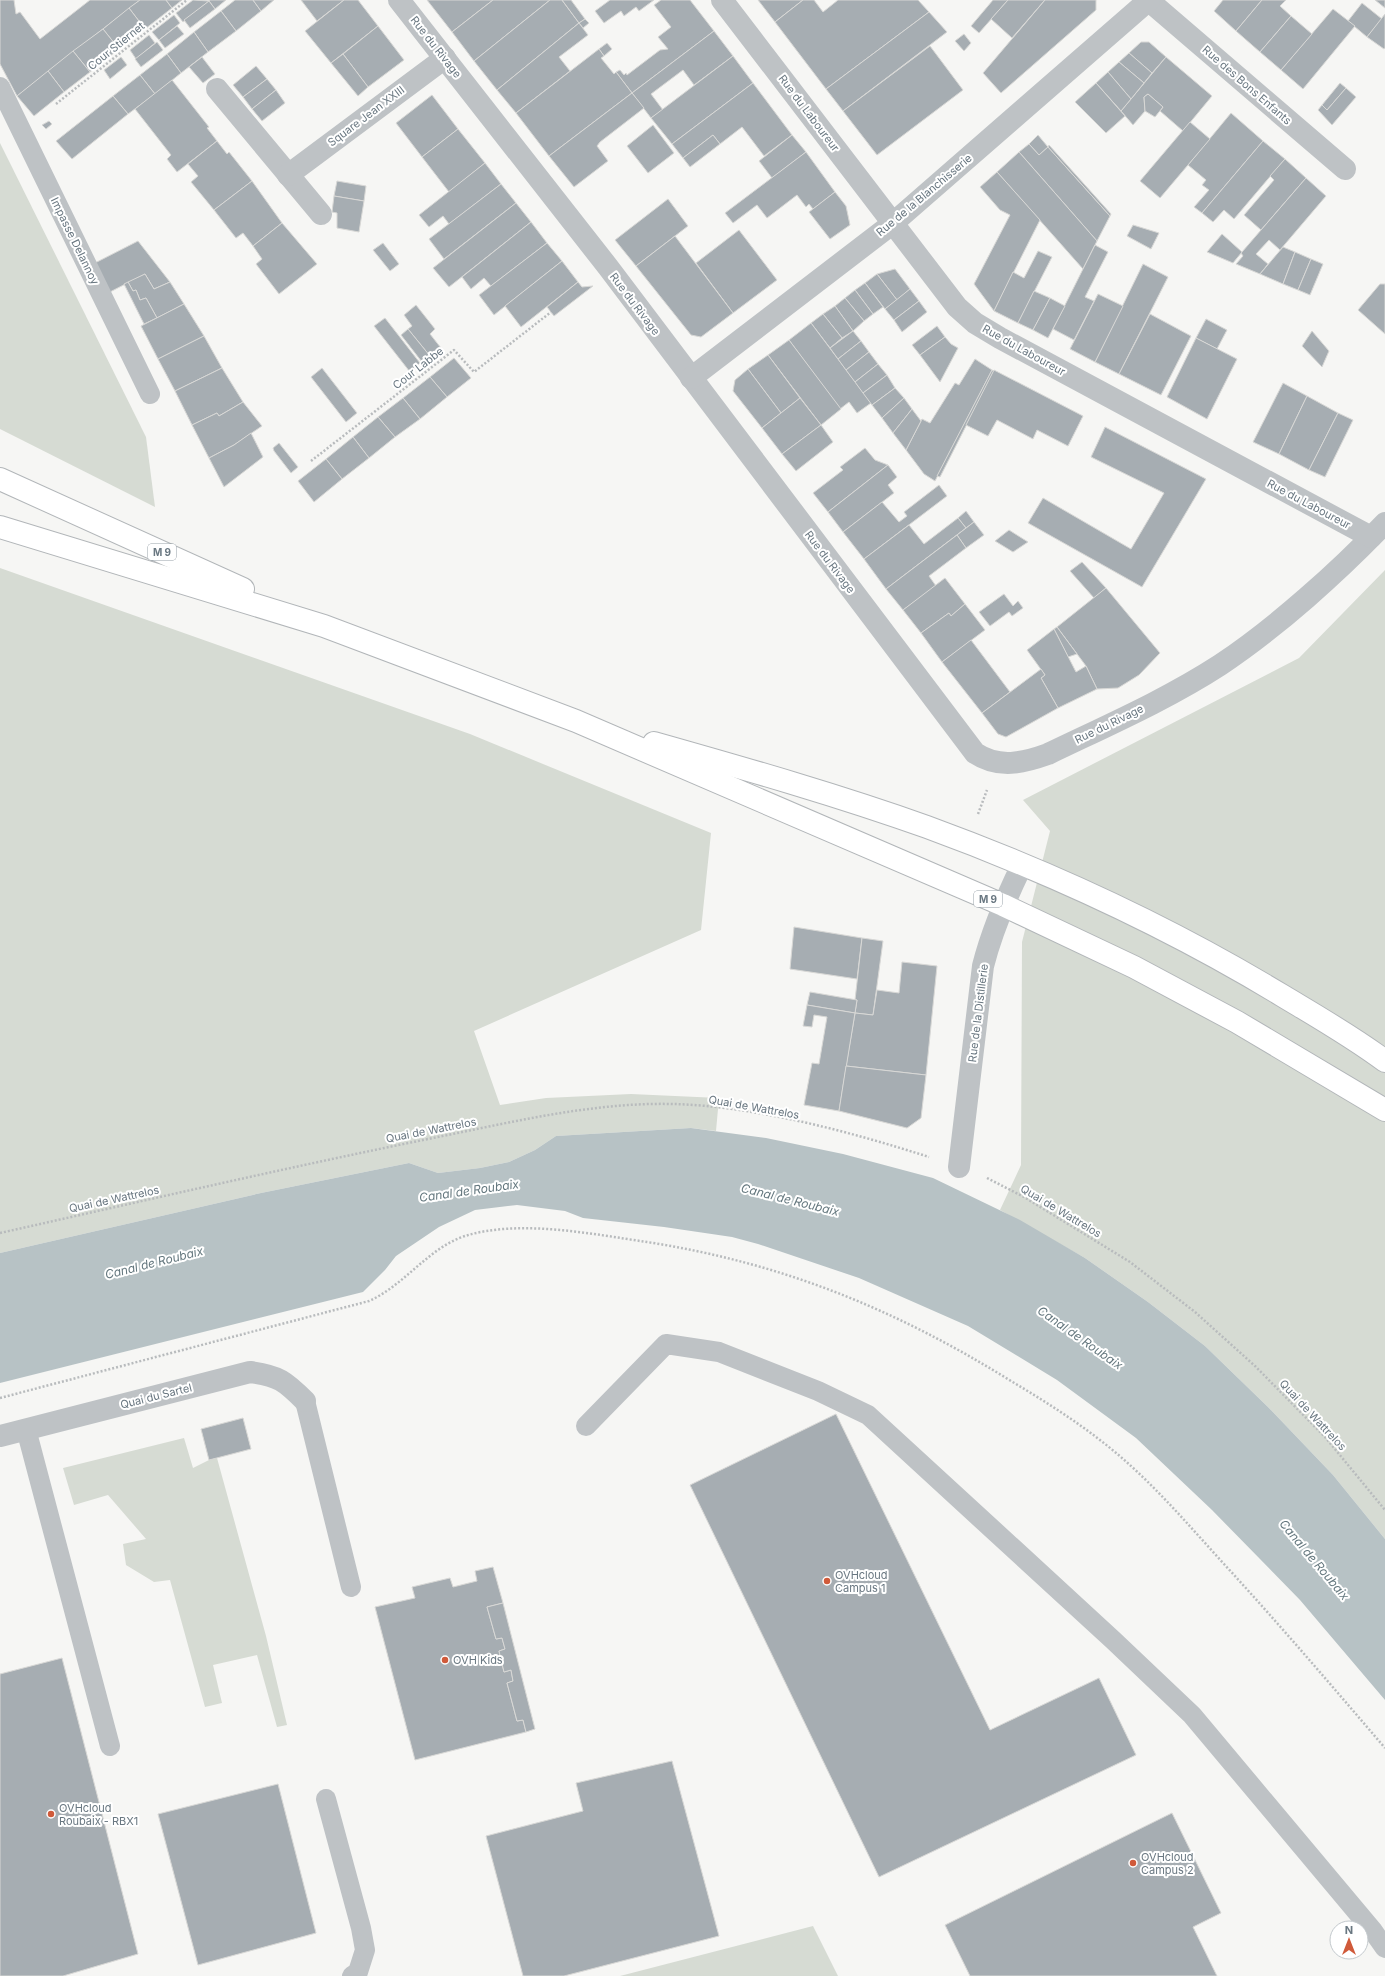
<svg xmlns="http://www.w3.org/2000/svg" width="1385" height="1976" font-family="Inter,sans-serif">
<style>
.green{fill:#d6dbd3}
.water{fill:#b7c2c5}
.building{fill:#a6adb2;stroke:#d8d8d6}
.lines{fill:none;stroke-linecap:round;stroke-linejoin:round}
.primary-casing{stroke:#b2b6b9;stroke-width:24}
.path{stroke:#b8bbbd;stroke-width:2.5;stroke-dasharray:2 2;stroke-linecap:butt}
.service{stroke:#bec2c5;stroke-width:20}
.minor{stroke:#bec2c5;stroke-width:22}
.primary{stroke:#fff;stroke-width:22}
.poi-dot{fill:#d05a3a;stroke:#fff;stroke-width:1.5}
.labels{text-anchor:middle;stroke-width:4;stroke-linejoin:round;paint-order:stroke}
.shield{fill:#fff;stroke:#96a0a7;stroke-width:1}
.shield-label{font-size:10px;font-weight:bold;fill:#697781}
.street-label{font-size:11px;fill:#697781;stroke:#fff}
.poi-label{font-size:11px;fill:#697781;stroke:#fff;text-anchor:start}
.water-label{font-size:12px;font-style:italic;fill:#64777e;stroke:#fff}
</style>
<rect width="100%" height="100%" fill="#f6f6f4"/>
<g class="green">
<path d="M0,143L146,437L155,507L0,429Z"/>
<path d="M0,568L470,734L711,833L701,930L474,1031L500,1105L546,1098L631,1094L719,1098L716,1131L691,1128L556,1136L535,1150L509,1162L480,1168L438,1173L409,1163L261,1193L0,1253Z"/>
<path d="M1385,570V1539L1333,1475L1269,1408L1205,1346L1148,1302L1085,1258L1000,1210L1021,1165L1022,942L1050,831L1023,800L1299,658Z"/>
<path d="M184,1438L193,1468L209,1460L217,1458L266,1636L287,1725L277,1727L257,1655L213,1665L222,1703L205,1707L170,1580L154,1582L126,1565L123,1544L146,1539L108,1495L74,1505L63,1468Z"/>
<path d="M813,1926L838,1976H620Z"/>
</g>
<path class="water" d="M691,1128L766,1138L843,1154L933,1178L1020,1220L1085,1258L1148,1302L1205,1346L1269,1408L1333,1475L1385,1539V1700L1300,1600L1212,1510L1136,1438L1057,1380L968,1326L859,1278L758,1244L732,1237L664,1227L583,1218L565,1211L517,1205L475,1210L439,1227L396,1256L385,1270L363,1292L0,1383V1253L261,1193L409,1163L438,1173L480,1168L509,1162L535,1150L556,1136Z"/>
<g class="building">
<path d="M0,0H14L16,14L20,12L40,39L90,0H140L17,96L0,64Z"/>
<path d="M140,0H166L172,8L145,29L129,8Z"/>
<path d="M166,0H182L172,8Z"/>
<path d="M193,0L209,1L183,22L176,13Z"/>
<path d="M210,0H226L215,9L209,1Z"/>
<path d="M235,0H253L261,11L236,31L221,11Z"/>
<path d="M253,0H274L261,11Z"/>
<path d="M301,0H344L317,21Z"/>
<path d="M344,0H358L378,26L331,63L305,31Z"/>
<path d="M427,0H493L452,32Z"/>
<path d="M493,0H550L474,61L452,32Z"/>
<path d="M550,0H562L579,23L497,90L474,61Z"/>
<path d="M562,0H571L585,19L579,23Z"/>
<path d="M610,0H654L639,11L636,7L624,16L621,11L604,23L595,11Z"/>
<path d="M661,0H690L714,31L632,93L616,72L620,70L624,75L626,73L627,75L660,50L668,49L658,37L671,27L654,5Z"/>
<path d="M758,0H803L775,22Z"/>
<path d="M803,0H814L823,12L838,0H918L929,12L826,89L775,22Z"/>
<path d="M993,0H1008L979,33L971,26Z"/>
<path d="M1008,0H1045L1012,38L991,19Z"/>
<path d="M1045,0H1096V10L1001,93L983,73Z"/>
<path d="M1223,0H1262L1236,31L1214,11Z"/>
<path d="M1262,0H1286L1280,6L1291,16L1260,52L1236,31Z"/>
<path d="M1375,0H1385V8Z"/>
<path d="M209,1L215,9L190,28L184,20Z"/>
<path d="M1362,3L1382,19L1367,37L1348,21Z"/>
<path d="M129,8L145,29L119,49L103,29Z"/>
<path d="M1333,9L1355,26L1303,89L1281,70Z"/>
<path d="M221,11L236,31L208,52L194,32Z"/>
<path d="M929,12L947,32L843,111L826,89Z"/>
<path d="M1385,14V48L1384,49L1367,37Z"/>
<path d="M174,15L180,23L159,40L152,32Z"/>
<path d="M1291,16L1312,34L1281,70L1260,52Z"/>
<path d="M585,19L589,23L583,28L579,23Z"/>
<path d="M579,23L588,35L559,57L570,71L516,113L497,90Z"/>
<path d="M177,26L184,34L165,48L159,40Z"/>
<path d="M378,26L404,60L368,87L343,54Z"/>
<path d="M103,29L119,49L90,72L73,51Z"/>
<path d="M714,31L733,56L694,85L683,70L651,94L663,110L651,118L632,93Z"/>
<path d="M194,32L208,52L181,73L167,54Z"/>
<path d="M964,34L971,43L964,51L955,41Z"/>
<path d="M149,35L155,43L136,59L130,50Z"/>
<path d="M157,42L163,50L141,67L135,59Z"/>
<path d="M1141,42H1149L1166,57L1152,73L1129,53Z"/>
<path d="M607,43L612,49L604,56L599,49Z"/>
<path d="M930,46L963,90L877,155L843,111Z"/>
<path d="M599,49L604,56L601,58L614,74L616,72L632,93L549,156L516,113Z"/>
<path d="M73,51L90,72L64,92L48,71Z"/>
<path d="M1129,53L1152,73L1144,83L1119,62Z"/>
<path d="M167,54L181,73L155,94L140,75Z"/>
<path d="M343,54L368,87L358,96L331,63Z"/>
<path d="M733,56L753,83L672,144L651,118Z"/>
<path d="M121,57L127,65L110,79L104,70Z"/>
<path d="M202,57L215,74L203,83L189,67Z"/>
<path d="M1166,57L1212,96L1183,131L1160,111L1163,107L1148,94L1144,97L1145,111L1133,125L1121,111Z"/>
<path d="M1119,62L1144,83L1131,99L1108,72Z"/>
<path d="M256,66L267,79L243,97L233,85Z"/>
<path d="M48,71L64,92L34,116L17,96Z"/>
<path d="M1108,72L1131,99L1121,111L1096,83Z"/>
<path d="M140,75L155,94L128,114L113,96Z"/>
<path d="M267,79L276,90L252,109L243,97Z"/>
<path d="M172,80L209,127L207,128L217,141L177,172L167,159L171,155L135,109Z"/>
<path d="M753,83L792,135L764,156L742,127L720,144L713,135L683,158L672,144Z"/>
<path d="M1096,83L1125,116L1106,133L1075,102Z"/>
<path d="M1340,83L1346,88L1327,110L1322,105Z"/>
<path d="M1346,88L1356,97L1332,125L1318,110L1322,105L1327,110Z"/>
<path d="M276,90L285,103L262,121L252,109Z"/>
<path d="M632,93L644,108L600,142L597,146L608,161L574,187L549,156Z"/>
<path d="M1148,94L1163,107L1155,117L1145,111L1144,97Z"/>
<path d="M432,95L458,129L422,157L396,123Z"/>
<path d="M113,96L128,114L72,159L56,141Z"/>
<path d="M1231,113L1263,141L1202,213L1194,207L1209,190L1202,185L1206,180L1188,165Z"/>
<path d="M49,121L52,124L46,129L42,125Z"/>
<path d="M1190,122L1210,139L1160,198L1140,181Z"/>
<path d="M653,125L674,153L648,173L627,146Z"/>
<path d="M458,129L485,163L449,192L422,157Z"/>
<path d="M713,135L720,144L690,167L683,158Z"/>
<path d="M792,135L806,152L772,178L759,161Z"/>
<path d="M1038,135L1048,147L1039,155L1029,144Z"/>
<path d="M217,141L227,154L229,152L252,181L214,210L191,182L198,176L188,164Z"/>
<path d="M1263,141L1285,159L1234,219L1224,210L1213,222L1202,213Z"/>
<path d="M1029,144L1039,155L1048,147L1110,216L1097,241L1019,152Z"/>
<path d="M1049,145L1111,214L1110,216L1048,147Z"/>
<path d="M806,152L835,192L813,209L809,204L806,207L797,195L767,218L757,205L733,223L725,213Z"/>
<path d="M1019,152L1097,241L1083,269L997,172Z"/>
<path d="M1285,159L1306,178L1261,230L1244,215L1274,180L1270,176Z"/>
<path d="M485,163L501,184L449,224L443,216L429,227L419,215Z"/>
<path d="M997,172L1040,220L994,311L974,284L1010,215L1000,210L980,187Z"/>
<path d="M1306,178L1326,196L1280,250L1269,240L1256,254L1268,264L1260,274L1236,264L1243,256L1241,253L1242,252Z"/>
<path d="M252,181L282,223L253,246L243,233L236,238L214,210Z"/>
<path d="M337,181L366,186L364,201L334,196Z"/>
<path d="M501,184L516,203L444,259L429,239Z"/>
<path d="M835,192L846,206L850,225L830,239L809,212Z"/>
<path d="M334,196L364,201L359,232L337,228V213L332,212Z"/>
<path d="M668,199L688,226L636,266L615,240Z"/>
<path d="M516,203L531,222L449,287L433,268Z"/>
<path d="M531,222L547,243L491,286L484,278L471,289L462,277Z"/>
<path d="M282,223L317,264L279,294L256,264L262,259L253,246Z"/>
<path d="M1133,225L1159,233L1151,249L1127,236Z"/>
<path d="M739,230L777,280L733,313L696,263Z"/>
<path d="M1222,234L1242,252L1233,263L1207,252Z"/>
<path d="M675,236L733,313L701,337L691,335L636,266Z"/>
<path d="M138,241L170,282L154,289L145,274L106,294L91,265Z"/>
<path d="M383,243L399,264L390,271L373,250Z"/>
<path d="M547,243L562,261L494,315L479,295Z"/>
<path d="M1095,245L1108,252L1085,297L1094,301L1074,340L1053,329Z"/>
<path d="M1283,247L1295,252L1283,284L1260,274Z"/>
<path d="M1038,251L1052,257L1018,323L994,311L1013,272L1024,278Z"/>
<path d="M1295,252L1311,259L1298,290L1283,284Z"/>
<path d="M1311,259L1323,264L1310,295L1298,290Z"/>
<path d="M562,261L578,282L521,327L505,306Z"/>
<path d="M1143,264L1168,277L1119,374L1095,362Z"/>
<path d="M895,269L910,289L897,300L877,274Z"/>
<path d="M145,274L154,289L170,282L184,304L157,318L146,298L140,300L136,290L133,291L128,282Z"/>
<path d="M877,274L897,300L885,309L865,283Z"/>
<path d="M128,282L133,291L136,290L140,300L146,298L157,318L144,324L124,284Z"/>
<path d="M578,282L582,287L593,286L554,316L547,307Z"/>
<path d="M865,283L883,307L873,314L855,290Z"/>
<path d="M1380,284H1385V334L1358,310Z"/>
<path d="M910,289L919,301L894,320L885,309Z"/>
<path d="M855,290L873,314L864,321L845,298Z"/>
<path d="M1034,291L1050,298L1033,330L1018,323Z"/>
<path d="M1098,294L1123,306L1095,362L1070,349Z"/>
<path d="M845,298L864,321L853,331L835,306Z"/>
<path d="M1050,298L1065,306L1048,338L1033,330Z"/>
<path d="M919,301L927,312L902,332L894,320Z"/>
<path d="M184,304L204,336L158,359L141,326Z"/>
<path d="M416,305L435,329L430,334L441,348L430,356L408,329L412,326L404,315Z"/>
<path d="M835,306L853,331L842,338L823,314Z"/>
<path d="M823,314L842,338L830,348L811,323Z"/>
<path d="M1150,314L1191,336L1161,395L1119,374Z"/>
<path d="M385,318L420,363L410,372L374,326Z"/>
<path d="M1206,319L1227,330L1217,349L1196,338Z"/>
<path d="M811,323L871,403L857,413L849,402L840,409L789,340Z"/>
<path d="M937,326L945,337L920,355L912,345Z"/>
<path d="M408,329L430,356L422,362L401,335Z"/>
<path d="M853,331L861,341L838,359L830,348Z"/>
<path d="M1312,331L1329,351L1322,367L1302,346Z"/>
<path d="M204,336L222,368L175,391L158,359Z"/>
<path d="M945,337L951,344L958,348L940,382L920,355Z"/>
<path d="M1196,338L1237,359L1207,419L1167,397Z"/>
<path d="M789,340L841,409L821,425L768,355Z"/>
<path d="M861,341L869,352L846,370L838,359Z"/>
<path d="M869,352L878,364L855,382L846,370Z"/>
<path d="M768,355L800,398L781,413L748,369Z"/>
<path d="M454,358L471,378L447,397L430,377Z"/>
<path d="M975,359L992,370L935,481L924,474L906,450L922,419L930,423L955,383L959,385Z"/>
<path d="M878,364L887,375L863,393L855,382Z"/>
<path d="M222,368L243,402L219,416L217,413L192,425L175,391Z"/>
<path d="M322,368L357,413L346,422L311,377Z"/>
<path d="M748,369L781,413L762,428L733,391L735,380Z"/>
<path d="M992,370L994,371L940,477L937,476Z"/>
<path d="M994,370L1083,416L1068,446L1037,430L1033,439L997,420L988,436L966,425Z"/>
<path d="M887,375L895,388L872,405L863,393Z"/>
<path d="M430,377L447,397L420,419L403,398Z"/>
<path d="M1283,383L1307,396L1279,454L1253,442Z"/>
<path d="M895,388L904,398L882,418L872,405Z"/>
<path d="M1307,396L1338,413L1309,470L1279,454Z"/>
<path d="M403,398L420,419L395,437L378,417Z"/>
<path d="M800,398L821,425L782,454L762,428Z"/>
<path d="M904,398L912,409L893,433L882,418Z"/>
<path d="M243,402L262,426L234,445L209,458L192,425L217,413L219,416Z"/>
<path d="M912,409L921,421L906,450L893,433Z"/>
<path d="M1338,413L1353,420L1325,477L1309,470Z"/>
<path d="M378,417L395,437L369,458L353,437Z"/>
<path d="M821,425L833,442L796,471L782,454Z"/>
<path d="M1105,427L1206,479L1142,587L1028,523L1043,498L1131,549L1164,493L1091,457Z"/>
<path d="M251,433L263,457L224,487L209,458L234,445Z"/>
<path d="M353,437L369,458L342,479L326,459Z"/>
<path d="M279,443L298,467L291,473L274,451L273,448Z"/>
<path d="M865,448L875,460L888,465L828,512L813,493L843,470L840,467Z"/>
<path d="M326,459L342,479L314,502L298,481Z"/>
<path d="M888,465L897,477L888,485L894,493L843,532L828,512Z"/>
<path d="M939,485L947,496L864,559L843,532L882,502L899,522L907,516L904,512Z"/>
<path d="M966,511L974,522L966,528L958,518Z"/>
<path d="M958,518L966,528L886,589L864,559L909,525L924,544Z"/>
<path d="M974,522L984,535L966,548L957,535Z"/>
<path d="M1009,530L1028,542L1013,552L995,541Z"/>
<path d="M957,535L966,548L929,576L936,586L903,610L886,589Z"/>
<path d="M1082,562L1106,588L1094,598L1070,571Z"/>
<path d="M945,578L965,604L951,616L949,613L921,633L903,610Z"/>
<path d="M1106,588L1160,653L1139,675L1118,688L1097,689L1086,666L1057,627Z"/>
<path d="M1004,594L1013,606L1018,601L1023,608L1012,616L1009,612L990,626L979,612Z"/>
<path d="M965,604L985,630L942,662L921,633L949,613L951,616Z"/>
<path d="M1057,627L1077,654L1068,657L1054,629Z"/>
<path d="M1054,629L1076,672L1086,666L1097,689L1058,708L1041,678L1045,675L1027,650Z"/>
<path d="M971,640L1010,692L982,713L942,662Z"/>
<path d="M1041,669L1045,675L1041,678L1058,708L1006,737L998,734L982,713Z"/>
<path d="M794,927L862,938L857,979L790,969Z"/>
<path d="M862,938L883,941L873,1015L855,1013L857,1000H855Z"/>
<path d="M902,962L937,966L926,1075L846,1066L855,1013L873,1015L877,990L899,993Z"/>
<path d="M810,992L857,1000L855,1013L807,1005Z"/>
<path d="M807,1005L855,1013L839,1111L804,1105L812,1063L819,1064L827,1017L814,1015L812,1027L803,1026Z"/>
<path d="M846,1066L926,1075L921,1118L907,1128L839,1111Z"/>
<path d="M836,1414L990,1730L1099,1678L1136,1755L879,1877L690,1485Z"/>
<path d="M243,1418L251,1449L209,1460L201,1429Z"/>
<path d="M493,1567L503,1603L487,1607L496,1639L502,1638L505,1649L499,1651L504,1672L511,1670L513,1681L507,1683L517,1721L523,1720L526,1732L415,1760L375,1607L415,1598L412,1587L450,1578L453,1587L477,1581L475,1571Z"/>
<path d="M503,1603L535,1729L526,1732L523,1720L517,1721L507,1683L513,1681L511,1670L504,1672L499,1651L505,1649L502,1638L496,1639L487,1607Z"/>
<path d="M62,1658L138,1954L63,1976H0V1674Z"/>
<path d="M672,1761L719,1936L564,1976H523L486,1836L583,1811L576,1783Z"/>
<path d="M278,1784L316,1933L198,1965L158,1814Z"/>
<path d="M1172,1813L1221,1913L1193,1927L1217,1976H970L945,1925Z"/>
</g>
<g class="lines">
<defs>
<g id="primary">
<path d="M0,479L243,589"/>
<path d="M0,527L324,626L576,721L1003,905L1134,967L1237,1022L1385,1110"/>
<path d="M654,743C746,769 837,795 927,827C1050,872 1171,928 1283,996C1318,1017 1353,1037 1385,1061"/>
</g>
</defs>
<use href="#primary" class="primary-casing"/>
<g class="path">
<path d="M56,104L187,0"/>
<path d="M311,461L454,350L474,372L551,312"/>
<path d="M978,814L987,790"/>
<path d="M987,1178L1024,1197L1130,1262L1195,1312L1255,1366L1325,1437L1385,1510"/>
<path d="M0,1233C143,1201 285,1168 428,1139C509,1123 591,1102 673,1104C755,1106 851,1132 929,1157"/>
<path d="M0,1398L369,1301C405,1285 428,1248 465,1236C519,1219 592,1234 647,1242C782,1263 895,1309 1011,1381C1053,1406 1095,1433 1131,1466C1164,1496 1193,1530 1224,1564C1279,1624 1332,1686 1385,1748"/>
</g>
<g class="service">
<path d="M0,87L150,394"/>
<path d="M305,1401L351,1587"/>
<path d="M586,1426L666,1344L719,1352L818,1391L868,1415L1113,1640L1192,1715L1373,1931L1385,1948"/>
<path d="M26,1429L110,1746"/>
<path d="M326,1799L361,1928L365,1950L358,1972L352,1976"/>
</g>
<g class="minor">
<path d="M399,0L608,267L975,753C999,769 1023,763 1048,754C1106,726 1166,700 1220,665C1277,627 1338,572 1385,523"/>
<path d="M722,0L957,307L975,323L1000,338L1371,537"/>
<path d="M1148,0L1345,169"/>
<path d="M217,89L321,214"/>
<path d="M288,175L445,58"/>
<path d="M691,378L892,224L1149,0"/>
<path d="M959,1167L983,966C992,930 1006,898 1022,865"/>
<path d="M0,1436L250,1372C279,1376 285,1381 305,1401"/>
</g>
<use href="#primary" class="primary"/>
</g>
<g class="poi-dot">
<circle cx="827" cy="1581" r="4"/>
<circle cx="445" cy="1660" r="4"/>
<circle cx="51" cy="1814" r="4"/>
<circle cx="1133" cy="1863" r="4"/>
</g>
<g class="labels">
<g class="shield">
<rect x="148" y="544" width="28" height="16" rx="3"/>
<rect x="974" y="891" width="28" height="16" rx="3"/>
</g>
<g class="shield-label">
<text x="162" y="556">M 9</text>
<text x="988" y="903">M 9</text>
</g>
<g class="street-label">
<text transform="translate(116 46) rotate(-39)" y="4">Cour Stiernet</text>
<text transform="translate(436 47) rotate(52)" y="4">Rue du Rivage</text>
<text transform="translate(1247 85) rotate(41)" y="4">Rue des Bons Enfants</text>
<text transform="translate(809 113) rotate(53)" y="4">Rue du Laboureur</text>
<text transform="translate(366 116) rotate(-37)" y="4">Square Jean XXIII</text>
<text transform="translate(924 195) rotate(-40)" y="4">Rue de la Blanchisserie</text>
<text transform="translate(75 241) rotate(64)" y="4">Impasse Delannoy</text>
<text transform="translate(635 304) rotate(53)" y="4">Rue du Rivage</text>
<text transform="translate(1024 350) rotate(29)" y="4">Rue du Laboureur</text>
<text transform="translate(418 368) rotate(-38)" y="4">Cour Labbe</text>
<text transform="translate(1309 504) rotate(28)" y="4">Rue du Laboureur</text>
<text transform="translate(830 562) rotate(53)" y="4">Rue du Rivage</text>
<text transform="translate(1109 724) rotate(-26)" y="4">Rue du Rivage</text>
<text transform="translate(978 1013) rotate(-83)" y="4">Rue de la Distillerie</text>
<text transform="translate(754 1107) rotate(10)" y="4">Quai de Wattrelos</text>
<text transform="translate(431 1130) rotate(-11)" y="4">Quai de Wattrelos</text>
<text transform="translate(114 1199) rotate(-12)" y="4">Quai de Wattrelos</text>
<text transform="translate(1061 1211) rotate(31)" y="4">Quai de Wattrelos</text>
<text transform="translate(156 1396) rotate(-14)" y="4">Quai du Sartel</text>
<text transform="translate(1313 1415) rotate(47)" y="4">Quai de Wattrelos</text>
</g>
<g class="poi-label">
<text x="835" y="1579">OVHcloud<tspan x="835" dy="13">Campus 1</tspan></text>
<text x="453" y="1664">OVH Kids</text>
<text x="59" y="1812">OVHcloud<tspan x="59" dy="13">Roubaix - RBX1</tspan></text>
<text x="1141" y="1861">OVHcloud<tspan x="1141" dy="13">Campus 2</tspan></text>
</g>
<g class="water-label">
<text transform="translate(469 1191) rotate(-8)" y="4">Canal de Roubaix</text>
<text transform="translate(790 1200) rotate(14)" y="4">Canal de Roubaix</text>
<text transform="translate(154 1263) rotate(-14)" y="4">Canal de Roubaix</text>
<text transform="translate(1080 1338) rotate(35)" y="4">Canal de Roubaix</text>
<text transform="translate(1314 1560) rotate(50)" y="4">Canal de Roubaix</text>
</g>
</g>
<g transform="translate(1349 1940)"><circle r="19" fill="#ffffff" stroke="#c3c9cd"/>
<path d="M0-3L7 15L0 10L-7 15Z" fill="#d05a3a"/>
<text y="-6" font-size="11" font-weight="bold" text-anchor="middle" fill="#697781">N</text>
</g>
</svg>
